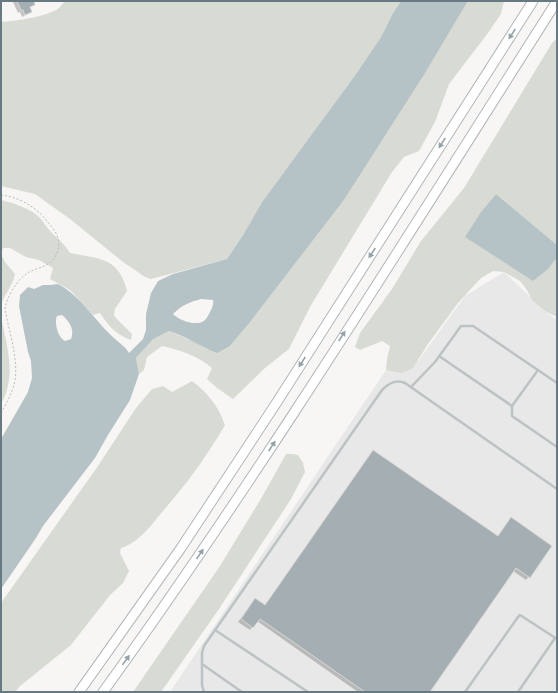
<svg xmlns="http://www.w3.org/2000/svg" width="558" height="693" font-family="'Exo 2',sans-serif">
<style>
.built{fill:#e7e8e7}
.green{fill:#d7dbd3}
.water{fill:#b6c3c6;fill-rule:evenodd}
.shadow{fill:#0003}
.building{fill:#a5aeb3;stroke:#d8d8d6}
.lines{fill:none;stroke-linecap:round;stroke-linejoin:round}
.highway-casing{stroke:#b1b6b8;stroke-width:11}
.path{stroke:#b8bbbd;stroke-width:1;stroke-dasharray:2 2;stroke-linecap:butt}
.lane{stroke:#bdc2c5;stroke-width:2.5}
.highway{stroke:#fff;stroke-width:9}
.oneway{fill:#95a1a8}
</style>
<rect width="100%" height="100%" fill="#f7f6f4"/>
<path class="built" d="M504,272L545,311L557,320V692H170L386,370L413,368L465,296Z"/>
<g class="green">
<path d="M65,1H401L393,13L381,37L356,74L262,202L243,235L227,259L151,279L145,277L123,262L70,219L35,194L1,186V22C16,21 47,17 59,8C61,6 63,3 65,1Z"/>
<path d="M468,1H504L501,14L488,33L449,84L435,122L419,151L404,157L392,172L310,307L289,349L265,368L233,399L217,388L207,379L212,368C198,356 180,350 162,346L147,357L144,370L139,374L136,358L152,339L169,331L195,342L207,349L230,346L251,321L344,200L424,75Z"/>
<path d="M557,38V245L496,194L481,212L548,269L557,258V317L545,311L532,300L527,290L520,281L504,272L493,271L481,278L458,303L428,344L413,368L402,373L386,370L387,359L390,346L382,341L360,350L355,347L360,333L392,289L421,241L464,188L552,43Z"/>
<path d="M1,200C15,204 31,208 41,219C44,223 47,228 51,232C59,240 63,242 70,253C99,259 119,257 127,291L115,309L114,316L132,334L131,340C116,335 108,325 100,313L93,315L70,290L50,279L53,268L39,260L26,257L10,248H3L1,254L5,262L15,274C13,286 4,294 1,305Z"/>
<path d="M1,317C7,346 17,377 1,404Z"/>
<path d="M192,381C207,392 219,407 225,425C207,456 186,485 162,512C151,526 138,543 121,548L120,553L129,571L123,583L110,595L71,645L20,686L15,692H1V603L98,466L136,408L152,389L163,386L172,392Z"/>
<path d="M286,454H292L298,455L303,463L305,472L291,499L219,609L161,692H133L220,566L262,497Z"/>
</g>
<g class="water">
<path d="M401,1H468L424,75L344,200L251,321L230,346L217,353C201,347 186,336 169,331L153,339L136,358L139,374L130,400L108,435L95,458L43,526L36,538L1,589V439L28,392L32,378L31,361L28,352L19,306L20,295L28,287L34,289L43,285H50L58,284C82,297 94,320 114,338C119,343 126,347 129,353L143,339L146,330V314L151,293L158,281L173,274L227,259L243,235L262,202L356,74L381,37L393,13ZM201,299L213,300C214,304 212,308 210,312C209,314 207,318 205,320C197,327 180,321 173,314C182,305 190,302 201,299ZM62,315C69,321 75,329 71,339L65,341C58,338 54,323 57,316Z"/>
<path d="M496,194L557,245V258L548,269L533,281L465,237L481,212Z"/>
</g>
<g class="shadow">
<path d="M14,1H35L33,3L34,4L29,8L31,12L22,17L20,12L18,13L13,2Z"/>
<path d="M511,518L551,546L526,580L513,571L429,692H358L257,621L250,630L238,622L252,603L264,606L497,537Z"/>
</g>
<g class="building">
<path d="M17,1H34L35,5L30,7L32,12L25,15L23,10H21Z"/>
<path d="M373,450L498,536L511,517L552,546L530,578L516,568L430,692H365L260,619L253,628L241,619L255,598L265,605Z"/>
</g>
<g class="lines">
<defs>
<g id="highway">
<path d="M79,692L181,548L277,402L533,1"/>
<path d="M103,692C264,469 409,233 557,1"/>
</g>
</defs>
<use href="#highway" class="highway-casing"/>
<path class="path" d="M1,195C18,197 35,206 46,220C50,225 56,231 58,238C61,249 55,262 44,266C38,269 30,270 25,275C15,283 7,297 5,309C9,332 20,363 14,385C11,395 6,404 1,413"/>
<g class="lane">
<path d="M439,356L512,406L538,370"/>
<path d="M411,387L435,362L461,326H473L557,383"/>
<path d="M512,406V416L557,447"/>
<path d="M215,630L308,692"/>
<path d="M202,664V685L204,692"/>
<path d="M242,692L202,664V653L204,646L382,390C389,383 396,379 405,383L557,489"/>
<path d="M465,692L518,617L520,615L557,639"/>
<path d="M518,692L555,638"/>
</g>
<use href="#highway" class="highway"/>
</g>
<defs><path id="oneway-solid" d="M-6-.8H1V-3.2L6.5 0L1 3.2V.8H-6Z"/></defs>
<g class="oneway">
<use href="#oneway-solid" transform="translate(512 34) rotate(123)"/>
<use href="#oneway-solid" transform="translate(442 143) rotate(123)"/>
<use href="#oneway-solid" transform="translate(372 253) rotate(123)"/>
<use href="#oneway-solid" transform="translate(342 336) rotate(-57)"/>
<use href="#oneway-solid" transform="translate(302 362) rotate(123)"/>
<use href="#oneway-solid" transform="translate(272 446) rotate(-57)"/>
<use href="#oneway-solid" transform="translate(200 554) rotate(-56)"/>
<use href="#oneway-solid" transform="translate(126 660) rotate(-54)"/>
</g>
<rect width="558" height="693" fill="none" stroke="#677983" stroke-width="4"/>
</svg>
